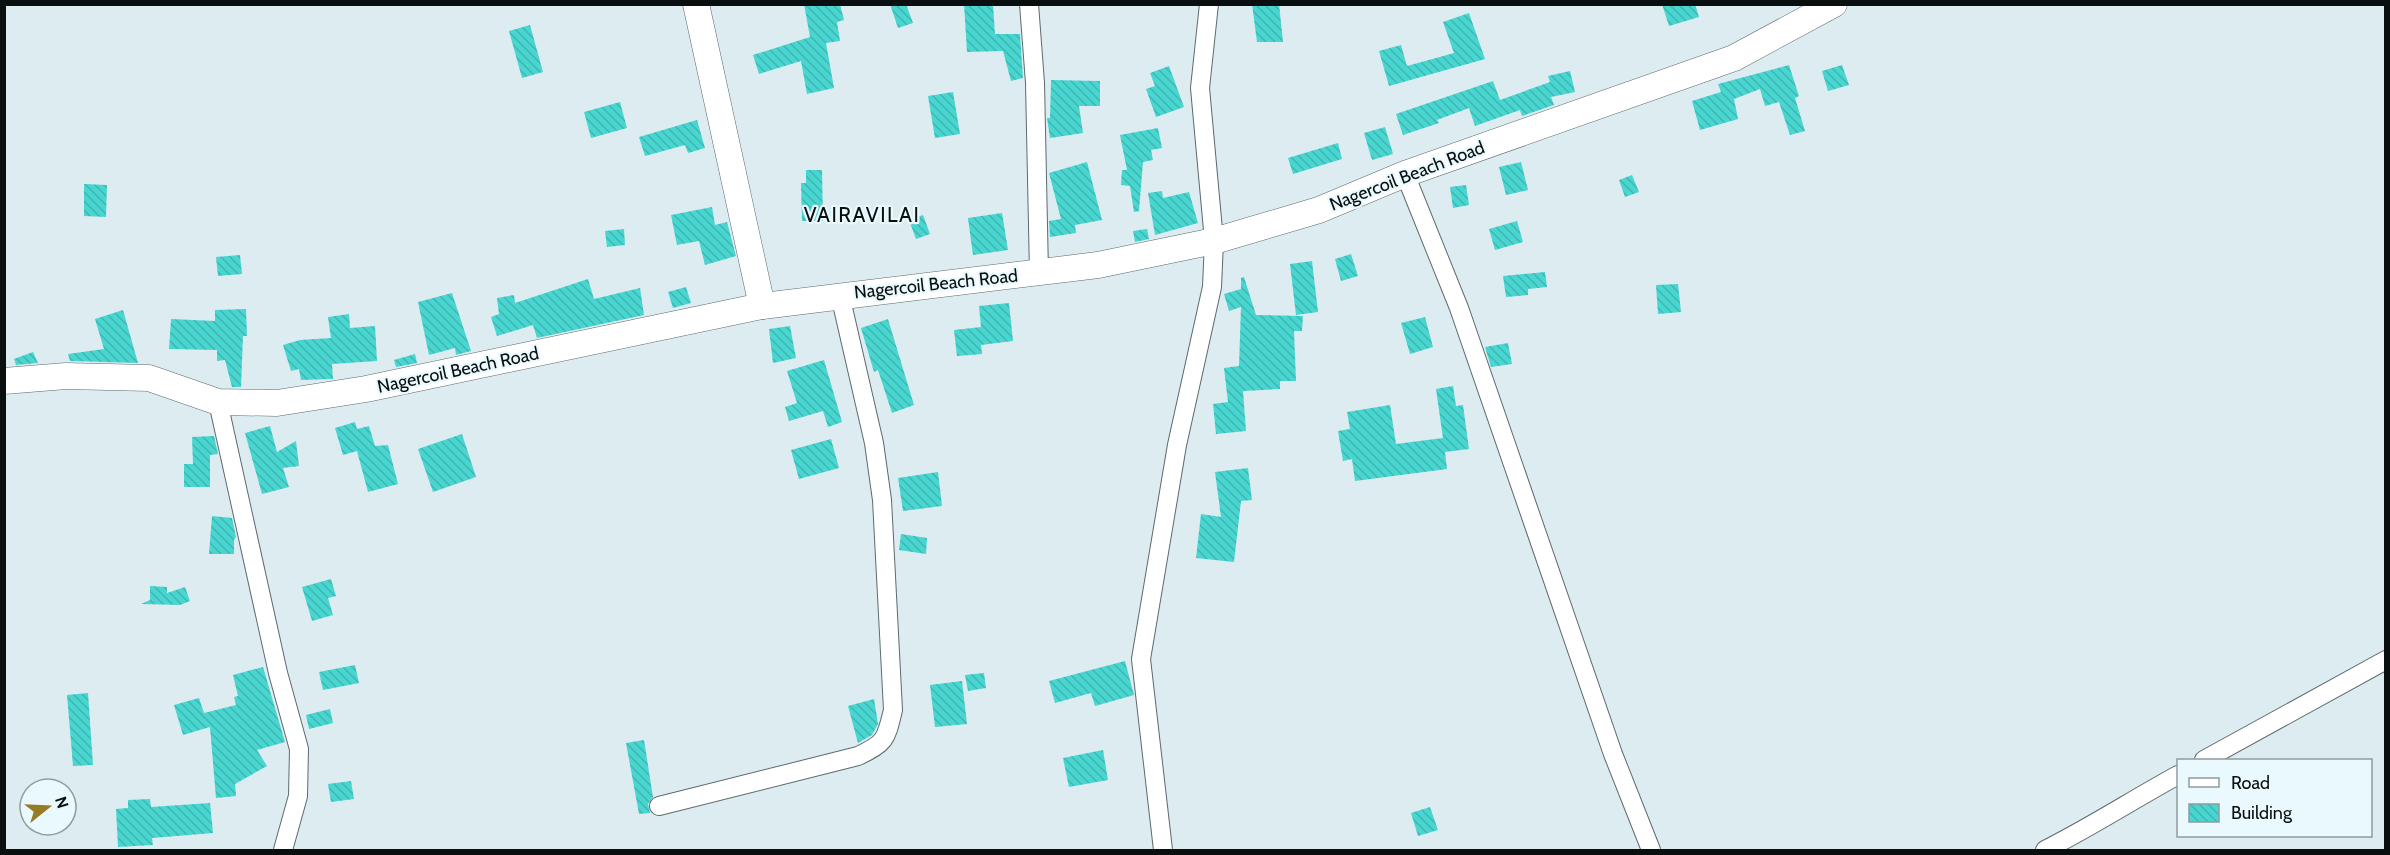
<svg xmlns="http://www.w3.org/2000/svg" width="2390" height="855" font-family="Cabin,sans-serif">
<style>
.building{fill:url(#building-back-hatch)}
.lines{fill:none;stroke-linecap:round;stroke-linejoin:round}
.street-casing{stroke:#5d6a6e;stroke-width:20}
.secondary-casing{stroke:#5d6a6e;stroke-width:27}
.street{stroke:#fff;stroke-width:18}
.secondary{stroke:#fff;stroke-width:26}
.labels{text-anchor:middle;stroke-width:4.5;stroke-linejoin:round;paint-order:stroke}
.street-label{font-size:18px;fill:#090e0f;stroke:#eaf9fd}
.quarter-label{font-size:21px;letter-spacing:1.5px;fill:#090e0f;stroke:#eaf9fd}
</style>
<defs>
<pattern id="building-back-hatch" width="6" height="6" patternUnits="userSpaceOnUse" patternTransform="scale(1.5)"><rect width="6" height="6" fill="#49d6d1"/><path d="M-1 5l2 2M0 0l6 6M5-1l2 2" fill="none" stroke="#3eb6b2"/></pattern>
</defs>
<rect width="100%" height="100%" fill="#dcecf0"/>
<g class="building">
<path d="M804,4H840L844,20L837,22L840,41L826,43L834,88L807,94L801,61L759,74L753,55L810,37Z"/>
<path d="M890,4H906L913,23L898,28Z"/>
<path d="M964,4H993L995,34H1020L1023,78L1011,81L1003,51L967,52Z"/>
<path d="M1252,4H1279L1283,42H1257Z"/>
<path d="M1662,4H1695L1699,17L1669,26Z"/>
<path d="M1469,13L1485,59L1389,86L1379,51L1401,45L1407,66L1454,53L1443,22Z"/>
<path d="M530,25L543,72L522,78L509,31Z"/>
<path d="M1789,65L1799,96L1795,98L1805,131L1790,135L1779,102L1765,106L1760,89L1734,99L1738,119L1700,130L1692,101L1721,92L1718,84Z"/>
<path d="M1842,65L1849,85L1828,91L1822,71Z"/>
<path d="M1169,66L1184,107L1156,117L1146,89L1155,86L1150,73Z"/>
<path d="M1570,71L1575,92L1551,97L1554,105L1522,116L1520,110L1475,126L1469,108L1437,120L1439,123L1403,135L1396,114L1493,81L1500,100L1550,82L1548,76Z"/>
<path d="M1051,80L1100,81V106H1079L1083,133L1050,138L1047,118H1050Z"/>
<path d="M953,92L960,134L935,138L928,96Z"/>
<path d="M620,102L627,128L591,138L584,112Z"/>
<path d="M697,120L705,148L688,153L685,145L645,156L639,137Z"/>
<path d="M1385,127L1393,154L1372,160L1364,133Z"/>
<path d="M1158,128L1162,148L1151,150L1153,160L1143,162L1139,211L1134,212L1130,186L1121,185L1122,170H1127L1120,135Z"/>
<path d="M1338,143L1342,159L1293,174L1288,158Z"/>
<path d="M1087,162L1102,220L1075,225L1076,233L1050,237L1049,221L1061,219L1049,173Z"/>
<path d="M1521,162L1528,190L1506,195L1499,167Z"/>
<path d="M806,170H822L823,221H802L801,183H806Z"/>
<path d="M1632,175L1639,192L1625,197L1619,180Z"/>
<path d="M84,184L107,185L106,217L84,216Z"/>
<path d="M1466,185L1469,205L1453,208L1450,187Z"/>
<path d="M1162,191L1163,198L1189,192L1198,223L1155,235L1148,193Z"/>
<path d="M712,207L715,225L727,222L736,256L705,265L699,241L677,245L671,215Z"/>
<path d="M1002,213L1008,250L973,255L968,218Z"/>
<path d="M923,215L930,234L916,239L909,220Z"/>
<path d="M1517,221L1523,242L1495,250L1489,229Z"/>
<path d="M624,229L625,245L607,247L605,231Z"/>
<path d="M1147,229L1149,239L1135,242L1133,231Z"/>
<path d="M1351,254L1358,276L1341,281L1335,259Z"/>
<path d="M240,255L242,274L218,276L216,257Z"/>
<path d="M1312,261L1318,312L1296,315L1290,264Z"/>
<path d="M1545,272L1547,287L1528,289V295L1506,297L1503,276Z"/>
<path d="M1244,277L1256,315L1303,316L1302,331H1294L1296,381H1280V389L1243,391L1246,431L1216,434L1213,404L1228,402L1224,368L1239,366L1241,307L1229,311L1224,294L1241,289V278Z"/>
<path d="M588,279L594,299L640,288L644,315L537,338L533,325L497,336L491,317L499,314L497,298L514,295L515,303Z"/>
<path d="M1678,284L1681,312L1658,314L1656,285Z"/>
<path d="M686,287L691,303L673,308L668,292Z"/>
<path d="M452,293L471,351L456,355L455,348L429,355L418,302Z"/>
<path d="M1009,303L1013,341L981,345L982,354L957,356L954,330L981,327L979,306Z"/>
<path d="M246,309L247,336H243L241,387H232L225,360L217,361V350L169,349L171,319L215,321V310Z"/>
<path d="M123,310L138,363L70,361L68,354L104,349L95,319Z"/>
<path d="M349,314L350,328L375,326L377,361L332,364L333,379L301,380L299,369L291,371L283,345L300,340L331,338L328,317Z"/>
<path d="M1425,317L1433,347L1410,354L1401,323Z"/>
<path d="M888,319L914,405L892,413L878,370L874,372L861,328Z"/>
<path d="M790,326L796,358L773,363L769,329Z"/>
<path d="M1508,343L1512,364L1491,367L1485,347Z"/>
<path d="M33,352L38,363L16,365L14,359Z"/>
<path d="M415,354L417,363L396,367L394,360Z"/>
<path d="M824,360L842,422L828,427L823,411L789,421L785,407L797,403L787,371Z"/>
<path d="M1453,386L1456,406L1463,405L1469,449L1445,452L1447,469L1355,481L1352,459L1343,461L1338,431L1350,429L1347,412L1390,405L1396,444L1443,438L1436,389Z"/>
<path d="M355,422L357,429L369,426L375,446L388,445L398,484L368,492L357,451L343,455L335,428Z"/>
<path d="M270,426L277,452L296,441L299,466L283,468L289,487L262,494L245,433Z"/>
<path d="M462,434L476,477L433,492L418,449Z"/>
<path d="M214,436L218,454L210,455V487H184V464H193L192,437Z"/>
<path d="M831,439L839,468L799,479L791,450Z"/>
<path d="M1248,468L1252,500L1241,501L1234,562L1196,558L1201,514L1221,517L1215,472Z"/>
<path d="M938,472L942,506L903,511L898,478Z"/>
<path d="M212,516L232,518L236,537L234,540V554H209Z"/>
<path d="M901,534L927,538L926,554L899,550Z"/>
<path d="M331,579L336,596L328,598L333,615L312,621L302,587Z"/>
<path d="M150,586L167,587V593L185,587L190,601L180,605L141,604L150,600Z"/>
<path d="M1125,661L1134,695L1095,706L1091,693L1055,703L1049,681Z"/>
<path d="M355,665L359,683L323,690L319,672Z"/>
<path d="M263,667L285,742L257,750L267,766L235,784L236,796L216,798L210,727L183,735L174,705L199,698L204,713L236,705L234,697L238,696L233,675Z"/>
<path d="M984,673L986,688L968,691L965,675Z"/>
<path d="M962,681L967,724L935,727L930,685Z"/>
<path d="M88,693L93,765L73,766L67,695Z"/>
<path d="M874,699L878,724L872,735L858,743L848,706Z"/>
<path d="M330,709L333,723L309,729L306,715Z"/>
<path d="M644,740L653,797L648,804L650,813L639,814L626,743Z"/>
<path d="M1103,750L1108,780L1069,787L1063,758Z"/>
<path d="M351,781L354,799L331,802L328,784Z"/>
<path d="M150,799L151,807L210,803L213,833L152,838L153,845L118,847L116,809L128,808V800Z"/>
<path d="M1430,807L1438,830L1418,836L1411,813Z"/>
</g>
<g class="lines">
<defs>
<g id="street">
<path d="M1029,4L1035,83L1039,273"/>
<path d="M1405,174L1459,308L1613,754L1651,850"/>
<path d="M218,402L278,673L299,749L298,796L283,850"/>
<path d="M2204,760L2386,660"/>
<path d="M659,806L858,756C886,743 886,739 893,710L882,500L874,443L840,295"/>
<path d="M1163,850L1141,659L1177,445L1212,287L1214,241L1200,88L1209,4"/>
<path d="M2045,850C2091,827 2134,799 2178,775"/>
</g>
<g id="secondary">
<path d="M696,4L762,306"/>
<path d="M4,381L66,376L149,378L218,402L277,403L366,389L762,306L1098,265L1214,241L1319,210L1405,174L1734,58L1834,4"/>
</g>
</defs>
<use href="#street" class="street-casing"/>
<use href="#secondary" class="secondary-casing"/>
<use href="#street" class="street"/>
<use href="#secondary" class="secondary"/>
</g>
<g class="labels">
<g class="street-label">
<text transform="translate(1407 176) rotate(-21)" y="6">Nagercoil Beach Road</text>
<text transform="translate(936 284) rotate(-6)" y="6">Nagercoil Beach Road</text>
<text transform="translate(458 370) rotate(-12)" y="6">Nagercoil Beach Road</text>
</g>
<g class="quarter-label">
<text x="862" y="222">VAIRAVILAI</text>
</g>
</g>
<rect width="2390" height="855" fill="none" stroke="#090e0f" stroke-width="12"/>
<rect x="2177" y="759" width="195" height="78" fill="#eaf9fd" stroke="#909b9e" stroke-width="1.5"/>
<rect x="2189" y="778" width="30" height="9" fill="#ffffff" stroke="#909b9e" stroke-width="1.5"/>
<text x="2231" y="789" font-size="18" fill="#090e0f">Road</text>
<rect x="2189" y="804" width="30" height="18" fill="url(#building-back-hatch)" stroke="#909b9e" stroke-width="1.5"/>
<text x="2231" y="819" font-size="18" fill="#090e0f">Building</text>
<g transform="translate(48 807) rotate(72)"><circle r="28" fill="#eaf9fd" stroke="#909b9e" stroke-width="1.5"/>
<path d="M0-4.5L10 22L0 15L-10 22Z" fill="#967d25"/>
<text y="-9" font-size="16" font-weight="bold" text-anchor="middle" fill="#090e0f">N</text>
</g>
</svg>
